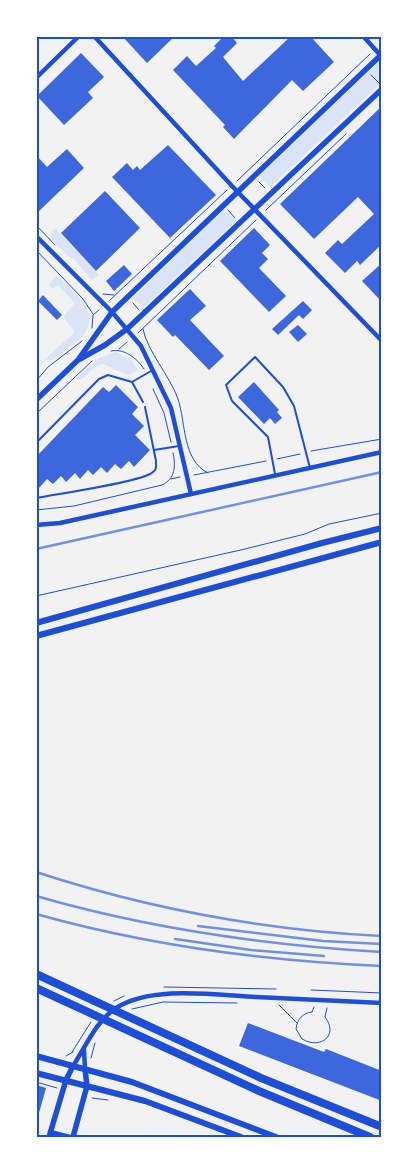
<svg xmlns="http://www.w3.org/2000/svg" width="418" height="1173" font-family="'DejaVu Sans',sans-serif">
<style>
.green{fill:#dbe4f7}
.building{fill:#3d67dc}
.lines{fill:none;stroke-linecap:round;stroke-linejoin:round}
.path{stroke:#1d4ed8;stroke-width:1}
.service{stroke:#1d4ed8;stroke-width:2}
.minor{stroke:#1d4ed8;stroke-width:4.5}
.tertiary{stroke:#1d4ed8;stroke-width:5.5}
.secondary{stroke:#1d4ed8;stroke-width:6}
.motorway{stroke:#1d4ed8;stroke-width:8}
.rail{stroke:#7290e2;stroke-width:2.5}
.neatline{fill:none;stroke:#1d4ed8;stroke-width:2}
</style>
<rect width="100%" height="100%" fill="#f2f2f2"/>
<g class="green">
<path d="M380,61L382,82L270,187L259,176Z"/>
<path d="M223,210L237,220L143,308L133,298Z"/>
<path d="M55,228L99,275L91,280L73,257L71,259L52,240L51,232Z"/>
<path d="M56,276L59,277C77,295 105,315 79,340C70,348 60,353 51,361L48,359L36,367L75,332L63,317L75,303L58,285L53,289L49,286L51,281Z"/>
<path d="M116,352L132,361L138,370L128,375L103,364L96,366L81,380L78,377L99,358Z"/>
</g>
<g class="building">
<path d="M122,36H175L147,63Z"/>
<path d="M224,36H231L237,43L223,57L243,81L291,36H310L334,62L303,91L292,80L234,139L223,127L225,125L173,70L187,56L196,66L216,48L214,46Z"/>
<path d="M81,53L104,77L88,92L93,98L64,125L37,96Z"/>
<path d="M382,106V244L360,265L357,261L345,273L325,253L338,240L342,244L374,214L358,197L314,239L280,204Z"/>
<path d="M168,145L216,195L170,238L112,177L127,163L133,170L137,166L140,170Z"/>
<path d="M67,149L84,168L38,212L36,210V155L47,167Z"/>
<path d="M105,191L140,228L96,271L61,233Z"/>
<path d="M254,228L270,245L262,253L268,259L259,268L286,296L269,312L220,261Z"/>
<path d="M382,263V302L362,281Z"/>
<path d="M124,265L132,274L114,291L106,281Z"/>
<path d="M190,289L206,306L190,320L224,356L209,370L175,335L173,337L157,320Z"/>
<path d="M43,295L62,315L57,320L38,301Z"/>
<path d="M303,301L312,310L303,319L299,315L278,335L272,329Z"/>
<path d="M298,325L307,334L298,342L289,332Z"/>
<path d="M254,382L279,410L277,412L282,418L275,424L270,418L264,424L238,397Z"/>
<path d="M116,385L138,407L132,414L144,426L135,435L150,450L134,467L129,461L121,469L115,464L107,473L101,467L93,475L88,470L80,479L75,473L66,482L61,476L53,484L47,479L39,488L36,485V457L103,387L109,392Z"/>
<path d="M248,1023L324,1052L326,1049L382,1071V1101L239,1046Z"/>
<path d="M36,1085L46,1088L37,1120H36Z"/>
</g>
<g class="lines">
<g class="path">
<path d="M371,75L379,83"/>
<path d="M237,181L370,54"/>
<path d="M259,182L265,188"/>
<path d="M228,210L235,218"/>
<path d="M266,210L346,134"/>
<path d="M36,225L55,245"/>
<path d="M36,250L83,299L93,314"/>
<path d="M103,294L114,295"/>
<path d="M110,300L227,190"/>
<path d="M133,303L139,310"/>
<path d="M92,328L93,315L99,310"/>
<path d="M143,329C147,351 170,376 178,399C186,423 182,460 208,473"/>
<path d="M138,333L256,220"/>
<path d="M119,349L127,342"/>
<path d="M111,351C124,348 137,358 144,369"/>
<path d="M36,381L48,367L82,341"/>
<path d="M153,389L164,413L171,442"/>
<path d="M36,414L92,361"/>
<path d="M311,451L382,439"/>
<path d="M277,459L300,454"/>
<path d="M194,475L266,461"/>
<path d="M171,479L180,477"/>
<path d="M36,510L74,506L162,485C175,479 176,466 173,453"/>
<path d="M36,596L245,549L305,534L329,524L382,513"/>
<path d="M164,987L276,989"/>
<path d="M311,990L382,993"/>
<path d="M114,1001L124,996"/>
<path d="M279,1005L297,1023"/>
<path d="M314,1007L312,1012C303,1013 297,1019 296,1029L302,1039C321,1050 339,1035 325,1017L327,1008"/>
<path d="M132,1009L163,1002L237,1003"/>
<path d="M72,1052L91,1022"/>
<path d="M66,1056L73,1052"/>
<path d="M91,1058L95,1043"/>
<path d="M36,1082L57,1088"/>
<path d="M92,1098L108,1100"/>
</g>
<g class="service">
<path d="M132,382L143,402"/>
<path d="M36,443L99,379L108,375L132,382L151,371"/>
<path d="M154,450L179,446"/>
<path d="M275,474L268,437L232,401L226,385L255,357L283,387L294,406L310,468"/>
<path d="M36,498C56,494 143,482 153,472C157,469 156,466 156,461L145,407"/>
</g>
<g class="minor">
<path d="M94,36L232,186L382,341"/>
<path d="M363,36L382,57"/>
<path d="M36,78L79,36"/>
<path d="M36,236L112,312L141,346L171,408L191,494"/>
<path d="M36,525L60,523L382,452"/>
<path d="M84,1050L85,1069"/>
<path d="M73,1066C86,1046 96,1021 116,1008C152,985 215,995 256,997C298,999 340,1001 382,1003"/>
<path d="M50,1132L70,1137"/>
</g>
<g class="tertiary">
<path d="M80,359L105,345L127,329L382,89"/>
<path d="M36,400L78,360L112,312L382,54"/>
<path d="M49,1137L66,1080L73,1066"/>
<path d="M73,1137L87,1086L85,1069"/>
</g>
<g class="secondary">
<path d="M36,623L322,543L382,528"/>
<path d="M36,636L382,542"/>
<path d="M36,1056L132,1082L276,1137"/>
<path d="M36,1073L145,1101L241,1137"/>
</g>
<g class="motorway">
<path d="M36,974L261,1078L382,1127"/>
<path d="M36,988L259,1091L370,1137"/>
</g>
<g class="rail">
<path d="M36,549L382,472"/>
<path d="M36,872C149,909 263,930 382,936"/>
<path d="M36,896C150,929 264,945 382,952"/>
<path d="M36,914C150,946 264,961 382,966"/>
<path d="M198,926L323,941L382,944"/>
<path d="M175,939L251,950L324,956"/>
</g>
</g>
<rect width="418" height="1173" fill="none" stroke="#ffffff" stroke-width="75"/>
<rect x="38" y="38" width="342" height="1098" class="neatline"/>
</svg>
